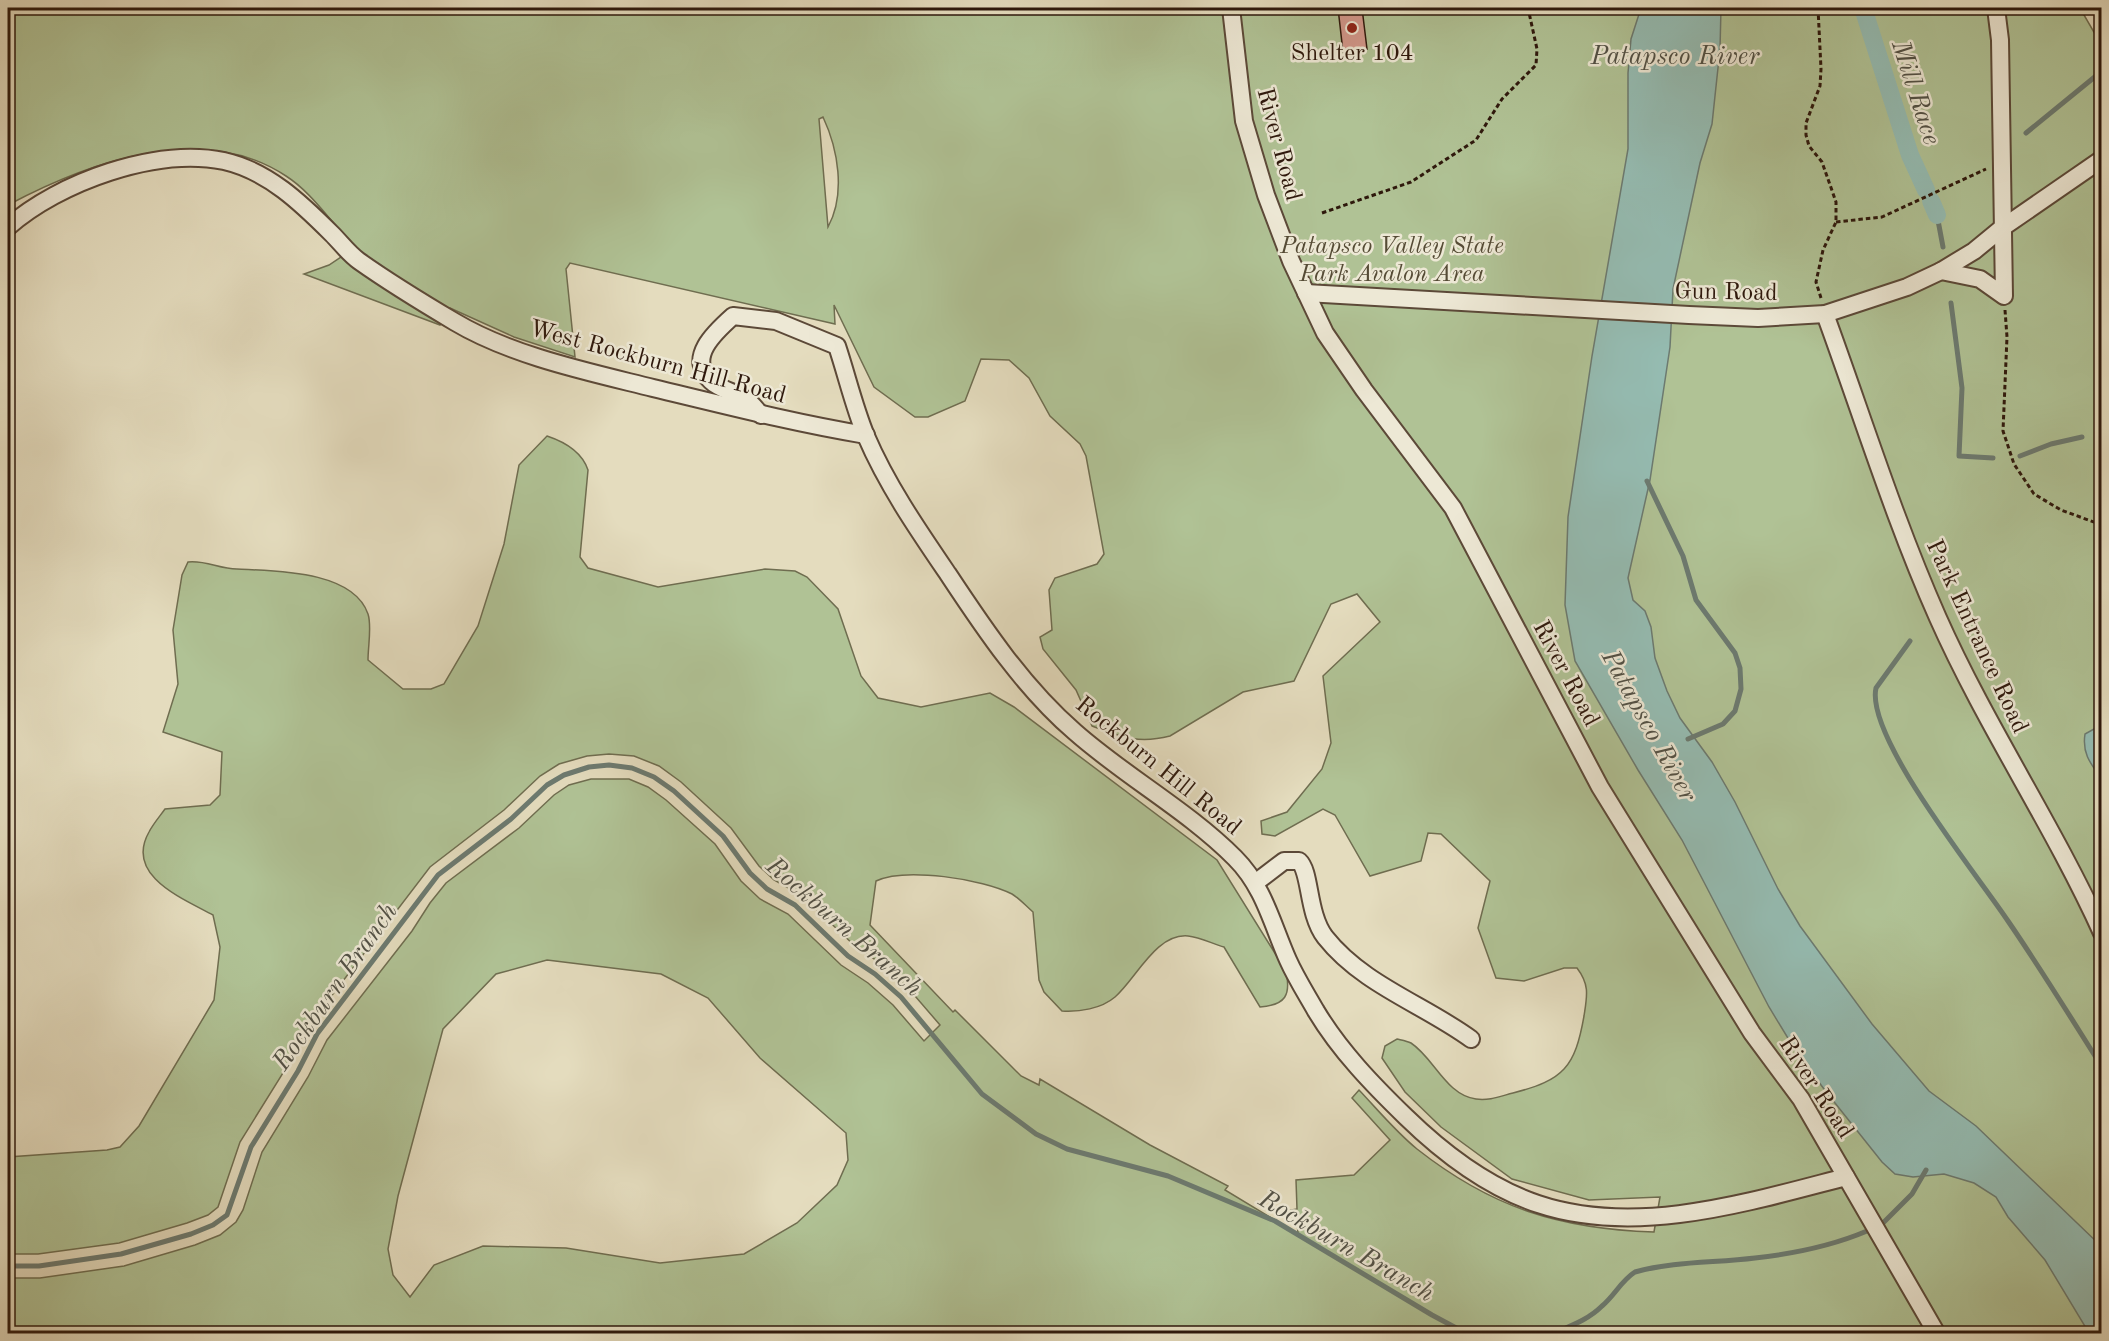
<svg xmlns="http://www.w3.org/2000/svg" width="2109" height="1341" font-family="'Old Standard TT',serif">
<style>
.green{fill:#b0c295;stroke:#6f6d50;stroke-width:1.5;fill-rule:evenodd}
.water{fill:#95bcb2;stroke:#6c7a70;stroke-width:1.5}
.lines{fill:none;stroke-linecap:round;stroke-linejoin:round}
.stream{stroke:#6c7a70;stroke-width:5}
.canal{stroke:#95bcb2;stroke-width:18}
.building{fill:#d3988c;stroke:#2e180c;stroke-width:1.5}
.minor-casing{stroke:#5c4938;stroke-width:20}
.path{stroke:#2e180c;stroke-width:3;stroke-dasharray:4.5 3;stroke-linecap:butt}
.minor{stroke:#ede8d5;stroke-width:16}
.poi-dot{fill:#8f2418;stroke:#ede8d5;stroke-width:2}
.labels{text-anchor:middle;stroke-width:5;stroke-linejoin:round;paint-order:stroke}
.poi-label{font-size:24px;fill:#2e180c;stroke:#ede8d5}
.street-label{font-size:24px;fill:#2e180c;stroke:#ede8d5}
.park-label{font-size:24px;font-style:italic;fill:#554b35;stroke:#ede8d5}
.water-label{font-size:26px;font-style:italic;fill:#525146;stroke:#ede8d5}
</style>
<rect width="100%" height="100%" fill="#e4dcbe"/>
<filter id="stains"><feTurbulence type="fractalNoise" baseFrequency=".00333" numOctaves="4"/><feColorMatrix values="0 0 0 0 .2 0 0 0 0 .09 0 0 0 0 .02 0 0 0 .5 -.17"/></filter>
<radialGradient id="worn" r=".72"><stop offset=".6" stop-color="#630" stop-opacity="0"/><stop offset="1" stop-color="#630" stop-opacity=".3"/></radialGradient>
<path class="green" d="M8,8H2080L2102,46L2101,1333H8V1278H40L124,1266L195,1245L220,1235L236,1222L243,1210L262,1152L308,1077L327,1040L412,931L430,903L446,883L519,828L554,795L569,785L591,779H629L648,787L666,800L715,844L741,881L760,899L788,914L841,965L868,983L893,1005L924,1041L940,1025L909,989L882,964L856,947L801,895L774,880L759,866L731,828L681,782L659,766L634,756L609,754L587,756L559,764L540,776L504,810L430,867L307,1028L288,1065L240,1142L218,1207L208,1215L187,1223L119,1243L38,1254H8V1157L107,1150L120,1147L139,1126L214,1000L220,947L213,915C184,899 124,876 149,832C153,824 160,816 165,809L210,805L220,795L222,752L163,732L178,684L173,630L182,575L188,562C206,560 219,569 237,569C274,571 353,570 368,614C372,626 368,646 368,660L403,689H431L444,684L478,626L504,544L519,465L547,436C565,442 582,452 588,470L580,557L588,568L658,587L765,569L795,571L807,577L838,609L861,676L878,698L921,707L990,693L1014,707L1217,860L1286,971C1291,995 1286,1005 1260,1007L1224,947C1213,944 1200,937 1188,936C1156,933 1136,979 1115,997C1101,1009 1079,1012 1062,1011L1044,992L1039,980L1033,912C1026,906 1019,898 1012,894C983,879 905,867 876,881L870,925L953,1012L955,1010L1021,1076L1039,1085L1040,1079L1150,1145L1228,1186L1225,1190L1298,1234L1297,1218L1287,1211L1297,1209L1296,1180L1354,1175L1390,1140L1352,1098L1359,1090C1378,1110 1396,1132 1417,1149C1492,1208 1560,1229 1654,1232L1660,1197L1589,1200L1512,1179L1441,1127L1405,1092L1382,1058L1385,1046L1397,1039C1401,1040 1407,1041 1411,1043C1434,1058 1446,1095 1476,1099C1489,1101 1501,1096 1513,1093C1564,1080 1575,1067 1584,1016C1587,996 1590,985 1577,968H1564L1524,981L1496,978L1478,928L1490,881L1441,834L1428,833L1421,861L1370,876L1335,815L1323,809L1275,836L1262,834L1261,821L1287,812L1322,769L1331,743L1323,676L1380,622L1357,594L1331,604L1294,681L1243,692L1170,736C1138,744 1122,737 1092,726L1076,690L1043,649L1040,637L1052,630L1049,590L1055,578L1097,564L1104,554L1086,456L1080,444L1050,416L1029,378L1009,360L981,359L965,401L928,417H915L874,387L834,305L835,324L570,263L566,269L575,357L514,337L450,308L440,325L304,274L329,265L356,247C332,225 314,194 286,176C202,120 87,163 8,205ZM823,117C838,149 846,194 828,227L819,119ZM547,960L661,974L708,998L760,1058L846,1133L848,1160L837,1185L797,1223L744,1254L660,1263L566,1248L483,1246L434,1265L410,1297L393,1275L388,1249L398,1196L443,1029L496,974Z"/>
<g class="water">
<path d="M1641,8H1721L1720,49L1712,124L1700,163L1673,289L1670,347L1650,480L1628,578L1633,600L1645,611L1651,627L1655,658L1667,691L1680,718L1712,762L1735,802L1778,889L1800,926L1872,1024L1929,1091L1976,1126L2101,1246V1333H2089L2045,1260L2008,1217L1996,1197L1974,1183L1944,1174L1913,1177L1895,1174L1882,1162L1827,1093L1797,1053L1769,1007L1682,840L1638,770L1575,661L1565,605L1568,517L1592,356L1628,149V73L1631,39Z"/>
<path d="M2101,725V778C2090,763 2082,753 2085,734Z"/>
</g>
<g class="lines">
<g class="stream">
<path d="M2026,133L2102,71"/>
<path d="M1937,215L1943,247"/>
<path d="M1951,303L1962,388L1959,456L1993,458"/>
<path d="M2020,456L2051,444L2082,437"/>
<path d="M1647,481L1683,556L1696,600L1735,653L1740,668L1741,689L1735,711L1723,724L1688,739"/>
<path d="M1910,641L1876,688C1865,737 1979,877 2008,921C2041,969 2071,1018 2102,1067"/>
<path d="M1882,1224L1912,1194L1926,1170"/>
<path d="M8,1266H39L121,1254L191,1234L213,1225L227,1215L251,1147L298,1071L317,1034L438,875L511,819L547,785L564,775L589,767L609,765L632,768L654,777L674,791L723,836L750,873L767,889L795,905L848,956L875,974L901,997L982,1094L1036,1134L1067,1149L1168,1176L1275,1221L1432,1315L1460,1330L1475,1334"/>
<path d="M1552,1334C1570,1326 1588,1320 1602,1306C1615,1295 1621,1281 1635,1272C1674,1261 1715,1263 1755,1258C1791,1254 1834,1245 1867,1231"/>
</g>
<g class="canal">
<path d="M1863,8L1910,155L1926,190"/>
<path d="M1931,201L1937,215"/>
</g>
</g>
<path class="building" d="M1338,8H1362L1367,49L1343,52Z"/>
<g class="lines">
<defs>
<g id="minor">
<path d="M1231,8L1244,121L1266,195L1291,261L1325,333L1364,390L1453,508L1600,787L1752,1033L1801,1099L1937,1334"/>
<path d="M8,227C59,182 156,147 224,161C268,171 301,203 332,234C341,243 349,254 359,261C390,283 423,303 455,322C512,356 589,372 653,388C724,405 794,423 866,435"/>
<path d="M1941,271L1980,279L2004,296L2000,40L1996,8"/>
<path d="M1306,293L1689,315L1758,318L1825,314L1907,287L1941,271L1974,251L2002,228L2102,159"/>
<path d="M1825,314C1862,415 1894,519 1938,618C1986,726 2053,825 2102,933"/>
<path d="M761,415C756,409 751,402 744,398C734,392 719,389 711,381C686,358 715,332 733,316L776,321L837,346C847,376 854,407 866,436C887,485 918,530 948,574C985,630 1024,688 1075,732C1126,777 1187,810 1235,858C1264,887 1272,924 1288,960C1296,978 1307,995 1316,1011C1340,1051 1373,1085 1406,1117C1444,1154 1487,1187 1538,1204C1637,1237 1749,1202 1846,1177"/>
<path d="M1255,883L1284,861H1299C1311,872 1307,913 1325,937C1363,985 1423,1004 1471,1039"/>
</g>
</defs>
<use href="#minor" class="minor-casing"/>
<g class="path">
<path d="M1818,8L1821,69L1820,86L1806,123V135L1809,146L1822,162L1836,202V222L1823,250L1816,282L1821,298"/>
<path d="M1322,213L1411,182L1476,140L1502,99L1536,65L1537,49L1528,8"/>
<path d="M1836,222L1882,217L1986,169"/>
<path d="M2005,310L2007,337L2003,431L2014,464L2034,494L2061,510L2102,525"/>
</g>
<use href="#minor" class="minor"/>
</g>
<circle class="poi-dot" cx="1352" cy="28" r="6"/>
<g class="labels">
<g class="poi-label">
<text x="1352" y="60">Shelter 104</text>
</g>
<g class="street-label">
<text transform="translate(1280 144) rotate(75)" y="8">River Road</text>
<text transform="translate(1726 291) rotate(1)" y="8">Gun Road</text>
<text transform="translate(658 361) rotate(15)" y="8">West Rockburn Hill Road</text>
<text transform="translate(1978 636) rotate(65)" y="8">Park Entrance Road</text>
<text transform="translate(1567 673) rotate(62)" y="8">River Road</text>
<text transform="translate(1159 765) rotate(39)" y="8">Rockburn Hill Road</text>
<text transform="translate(1817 1087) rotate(57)" y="8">River Road</text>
</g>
<g class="park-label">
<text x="1392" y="253">Patapsco Valley State<tspan x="1392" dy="28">Park Avalon Area</tspan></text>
</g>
<g class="water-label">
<text x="1675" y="64">Patapsco River</text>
<text transform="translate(1917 92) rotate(72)" y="9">Mill Race</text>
<text transform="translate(1650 725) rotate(61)" y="9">Patapsco River</text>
<text transform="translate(845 926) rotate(41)" y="9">Rockburn Branch</text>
<text transform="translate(334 986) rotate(-55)" y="9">Rockburn Branch</text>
<text transform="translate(1347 1245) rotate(30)" y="9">Rockburn Branch</text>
</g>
</g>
<rect width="2109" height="1341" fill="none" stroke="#e4dcbe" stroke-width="30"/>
<rect x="9" y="9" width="2091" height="1323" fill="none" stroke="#2e180c" stroke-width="3"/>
<rect x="15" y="15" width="2079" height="1311" fill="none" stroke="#2e180c" stroke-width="1.5"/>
<rect width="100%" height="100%" filter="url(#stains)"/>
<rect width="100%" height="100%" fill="url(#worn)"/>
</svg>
